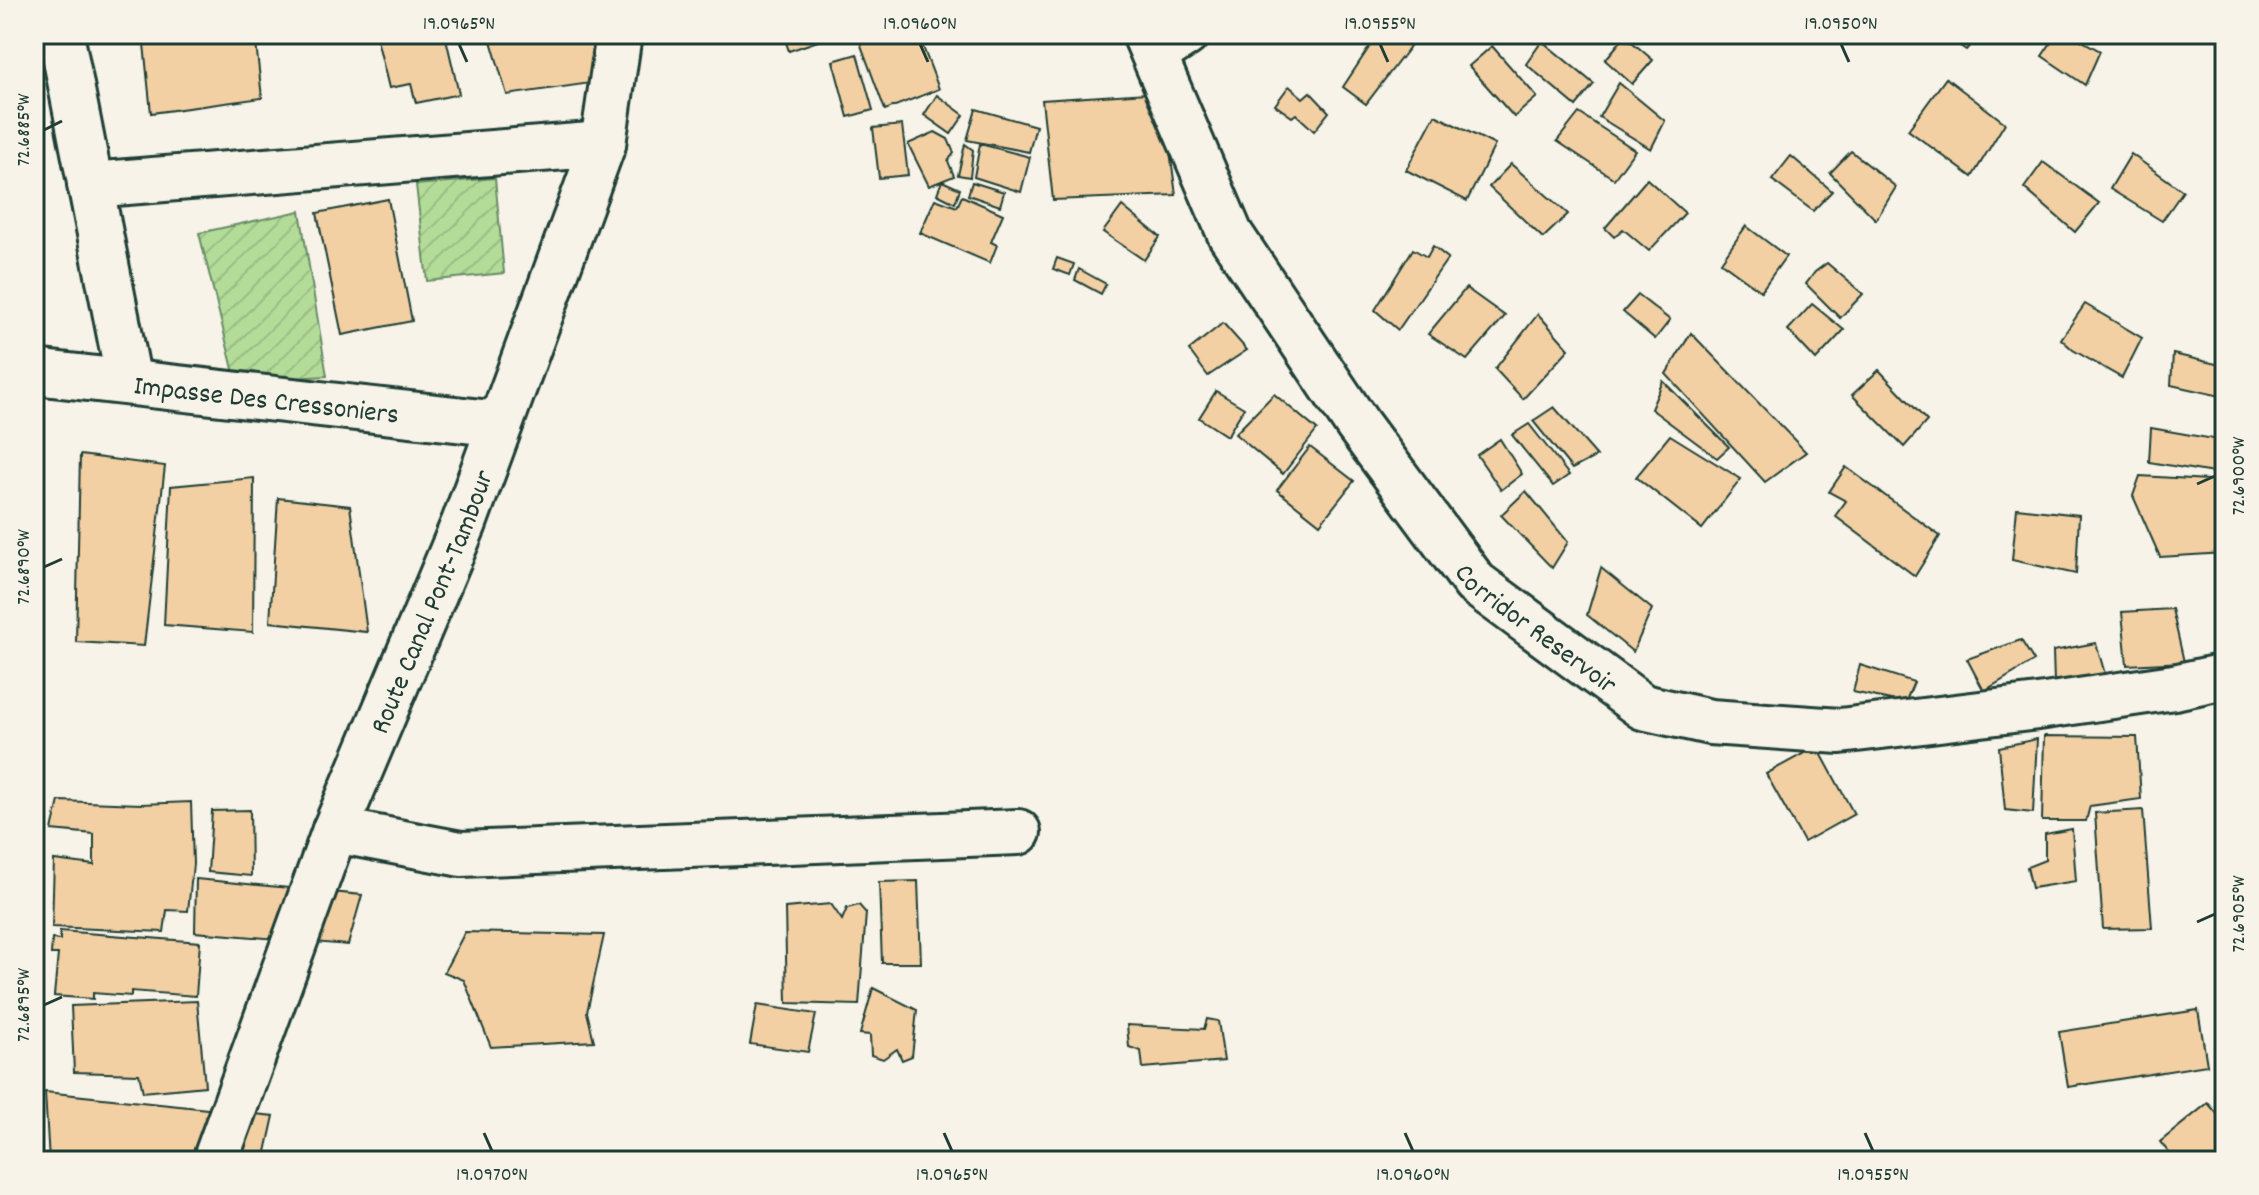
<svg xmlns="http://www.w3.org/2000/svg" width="2259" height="1195" font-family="Dekko,sans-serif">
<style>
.garden{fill:url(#garden-furrows);stroke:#698c66;stroke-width:2}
.building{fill:#f3d0a3;stroke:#1f3d34;stroke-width:2}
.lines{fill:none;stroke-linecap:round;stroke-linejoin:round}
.minor-casing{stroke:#1f3d34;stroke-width:50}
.minor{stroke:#f7f3e8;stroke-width:44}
.ticks{fill:none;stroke:#1f3d34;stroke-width:3}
.labels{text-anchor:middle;stroke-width:6;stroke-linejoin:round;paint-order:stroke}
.street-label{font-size:28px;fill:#1f3d34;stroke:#f7f3e8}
.neatline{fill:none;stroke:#1f3d34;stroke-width:3}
.ticks-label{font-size:20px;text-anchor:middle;fill:#1f3d34}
</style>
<defs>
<pattern id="garden-furrows" width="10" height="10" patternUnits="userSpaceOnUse" patternTransform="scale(2)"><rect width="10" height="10" fill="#b3dc99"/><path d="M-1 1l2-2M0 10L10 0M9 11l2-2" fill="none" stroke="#9abe84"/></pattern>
</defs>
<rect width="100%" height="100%" fill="#f7f3e8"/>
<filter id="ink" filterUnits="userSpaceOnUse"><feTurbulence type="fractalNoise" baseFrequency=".0125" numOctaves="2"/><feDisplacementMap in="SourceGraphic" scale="16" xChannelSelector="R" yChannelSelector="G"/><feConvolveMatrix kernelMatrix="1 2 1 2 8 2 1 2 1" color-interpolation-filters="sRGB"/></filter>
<g filter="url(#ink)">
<g class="garden">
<path d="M495,178L504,273L427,281L416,185Z"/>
<path d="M300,211L327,376L236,381L199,233Z"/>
</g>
<g class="building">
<path d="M143,34H255L262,98L151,113Z"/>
<path d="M445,34L459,94L416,103L411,84L389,88L376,35L368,34Z"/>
<path d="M489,34H607L605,81L507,95Z"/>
<path d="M783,34H838L789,51Z"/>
<path d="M866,34H918L939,89L885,110L858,37Z"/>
<path d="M1049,34H1076L1055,45Z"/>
<path d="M1378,34H1396L1411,45L1366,104L1343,87Z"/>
<path d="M1943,34H1980L1966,50Z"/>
<path d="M2057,34H2070L2100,51L2085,85L2042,56Z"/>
<path d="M1625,36L1653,60L1632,84L1605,60Z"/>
<path d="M1542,41L1594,84L1576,106L1526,64Z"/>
<path d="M1492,46L1537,97L1514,117L1469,66Z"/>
<path d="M857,54L873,110L848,117L833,61Z"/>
<path d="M1946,78L2005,123L1972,177L1908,130Z"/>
<path d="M1619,83L1665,121L1651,149L1599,117Z"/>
<path d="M1289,86L1303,98L1310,92L1329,112L1314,131L1296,114L1292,117L1275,105Z"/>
<path d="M1162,92L1176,195L1053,200L1042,100Z"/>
<path d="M937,95L964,115L951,134L924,115Z"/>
<path d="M976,109L1036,126L1029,152L967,140Z"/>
<path d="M1579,113L1635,150L1614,179L1557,141Z"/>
<path d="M1435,115L1495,145L1467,201L1406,170Z"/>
<path d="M902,125L908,175L879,178L873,128Z"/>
<path d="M935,132L948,139L954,153L948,161L954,176L929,186L908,144Z"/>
<path d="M965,144L973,150L970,177L958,175Z"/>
<path d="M980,144L1030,157L1021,192L974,177Z"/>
<path d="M1851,151L1896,187L1876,220L1830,173Z"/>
<path d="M2131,154L2183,191L2162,221L2110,189Z"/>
<path d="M1791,156L1832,191L1813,211L1772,180Z"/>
<path d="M2043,162L2099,203L2075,232L2024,188Z"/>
<path d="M1511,164L1568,214L1543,238L1489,187Z"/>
<path d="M1647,179L1685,213L1649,251L1623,229L1614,237L1605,228Z"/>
<path d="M942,181L960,189L955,203L937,194Z"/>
<path d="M972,182L1004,192L1000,206L968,195Z"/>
<path d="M962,196L1003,214L991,242L997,245L990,263L920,233L935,199L957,207Z"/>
<path d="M388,199L412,321L342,335L317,213Z"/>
<path d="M1122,206L1160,237L1144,260L1103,232Z"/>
<path d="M1746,226L1786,256L1761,291L1721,262Z"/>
<path d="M1433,246L1448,258L1398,330L1375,310L1413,249L1427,257Z"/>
<path d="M1057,258L1074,264L1070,275L1053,269Z"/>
<path d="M1827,263L1863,294L1840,318L1806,284L1815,272Z"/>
<path d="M1079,269L1106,284L1101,294L1075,280Z"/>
<path d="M1466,288L1505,316L1467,360L1428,334Z"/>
<path d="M1638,295L1670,320L1655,339L1623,312Z"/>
<path d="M1812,304L1844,330L1816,360L1788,330Z"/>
<path d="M2085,304L2142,338L2122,378L2073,350L2061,339Z"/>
<path d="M1538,314L1569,349L1523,399L1495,369Z"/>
<path d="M1223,323L1247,350L1208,376L1189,350Z"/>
<path d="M1691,333L1806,452L1765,482L1666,374Z"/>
<path d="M2173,354L2225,366V397L2171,385Z"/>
<path d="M1879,370L1927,421L1904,447L1852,395Z"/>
<path d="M1663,381L1729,447L1717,458L1651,409Z"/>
<path d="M1216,391L1244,408L1227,436L1199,418Z"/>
<path d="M1274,394L1317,430L1283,474L1235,434Z"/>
<path d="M1554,407L1597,456L1572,469L1533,421Z"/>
<path d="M1529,424L1569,475L1553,486L1512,435Z"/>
<path d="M2151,428L2225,441V475L2149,462Z"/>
<path d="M1670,435L1741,479L1702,529L1636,477Z"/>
<path d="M1500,439L1522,474L1501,490L1477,455Z"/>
<path d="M1310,447L1354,481L1320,524L1277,490Z"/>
<path d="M80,455L165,466L144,646L76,642Z"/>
<path d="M1846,467L1940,536L1915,576L1835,516L1846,501L1829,492Z"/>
<path d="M2140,476L2225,481V553L2160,557L2133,496Z"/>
<path d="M254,478L253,632L164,625L171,486Z"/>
<path d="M1526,491L1568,542L1552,568L1501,515Z"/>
<path d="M278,498L350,506L367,632L270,622Z"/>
<path d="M2017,508L2079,515L2076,574L2012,560Z"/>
<path d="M1601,568L1652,609L1633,652L1587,615Z"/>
<path d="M2172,609L2184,662L2127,665L2122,612Z"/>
<path d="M2021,640L2034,661L1984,691L1967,659Z"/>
<path d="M2096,643L2105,674L2054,683L2053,651Z"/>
<path d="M1860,665L1914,682L1905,703L1853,692Z"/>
<path d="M2044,736L2137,737L2141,799L2090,806L2086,821H2042Z"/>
<path d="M2037,739L2033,813L2005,810L1999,747Z"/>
<path d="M1817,746L1854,814L1804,842L1766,774Z"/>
<path d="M59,801L141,804L191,802L193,864L188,911L167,910L164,932L52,927L54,860L94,865V834L52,830Z"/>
<path d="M250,810L251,876L208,872L212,811Z"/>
<path d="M2143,810L2152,928L2103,929L2095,813Z"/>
<path d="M2072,829L2076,881L2032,888L2027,867L2045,860V834Z"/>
<path d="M196,879L362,895L348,945L195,932Z"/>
<path d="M918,881L921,963H882L879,882Z"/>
<path d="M831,904L842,920L847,908L859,905L866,913L859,1005L787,1003L785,908Z"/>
<path d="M60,931L200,942L196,996L131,991V996L93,993V999L54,996L58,954H51L52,939L60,940Z"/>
<path d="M465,932L604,935L587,1012L594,1041L491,1047L464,980L444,972Z"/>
<path d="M873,988L917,1010L912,1056L902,1060L897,1049L883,1059L871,1055L870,1035L860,1034Z"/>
<path d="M197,1001L205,1086L143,1092L139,1074L74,1072L71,1006Z"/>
<path d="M757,1005L816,1014L808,1052L750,1044Z"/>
<path d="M2198,1010L2207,1065L2068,1087L2059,1032Z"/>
<path d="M1207,1019L1218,1021L1224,1061L1143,1068L1141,1051L1129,1047L1127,1025L1204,1029Z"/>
<path d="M45,1092L274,1116L264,1161H49Z"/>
<path d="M2208,1103L2225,1123V1161H2162L2170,1154L2160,1142Z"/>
</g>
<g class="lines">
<defs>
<g id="minor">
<path d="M61,34L129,382"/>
<path id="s1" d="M1145,34L1230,234L1358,425L1475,583L1643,707L1710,722L1840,731L2038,707L2174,687L2225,676"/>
<path d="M1155,54L1186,34"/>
<path d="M90,185L603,144"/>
<path id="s2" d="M34,372L500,424"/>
<path d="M335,830L461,854L1018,832"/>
<path id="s3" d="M215,1161L335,830L464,523L603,144L619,34"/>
</g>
</defs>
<use href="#minor" class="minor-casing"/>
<use href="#minor" class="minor"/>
</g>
</g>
<path class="ticks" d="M459,44L467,62M920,44L928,62M1380,44L1388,62M1841,44L1849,62M44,130L62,121M2197,484L2215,476M44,567L62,559M2197,922L2215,914M44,1005L62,997M484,1133L492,1151M944,1133L952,1151M1405,1133L1413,1151M1865,1133L1873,1151"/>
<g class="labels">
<g class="street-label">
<text dy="10" stroke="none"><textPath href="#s2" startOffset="234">Impasse Des Cressoniers</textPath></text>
<text dy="10" stroke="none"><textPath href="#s3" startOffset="600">Route Canal Pont-Tambour</textPath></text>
<text dy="10" stroke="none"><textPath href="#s1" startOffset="720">Corridor Reservoir</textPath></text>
</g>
</g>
<rect width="2259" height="1195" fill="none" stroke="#f7f3e8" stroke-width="88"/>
<rect x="44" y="44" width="2171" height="1107" class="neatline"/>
<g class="ticks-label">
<text x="459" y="29">19.0965°N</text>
<text x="920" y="29">19.0960°N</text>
<text x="1380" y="29">19.0955°N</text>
<text x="1841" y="29">19.0950°N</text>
<text transform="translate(22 130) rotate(-90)" y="7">72.6885°W</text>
<text transform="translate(2237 476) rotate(-90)" y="7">72.6900°W</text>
<text transform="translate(22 567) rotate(-90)" y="7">72.6890°W</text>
<text transform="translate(2237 914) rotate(-90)" y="7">72.6905°W</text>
<text transform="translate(22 1005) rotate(-90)" y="7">72.6895°W</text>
<text x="492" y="1180">19.0970°N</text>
<text x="952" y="1180">19.0965°N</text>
<text x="1413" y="1180">19.0960°N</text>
<text x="1873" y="1180">19.0955°N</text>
</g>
</svg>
